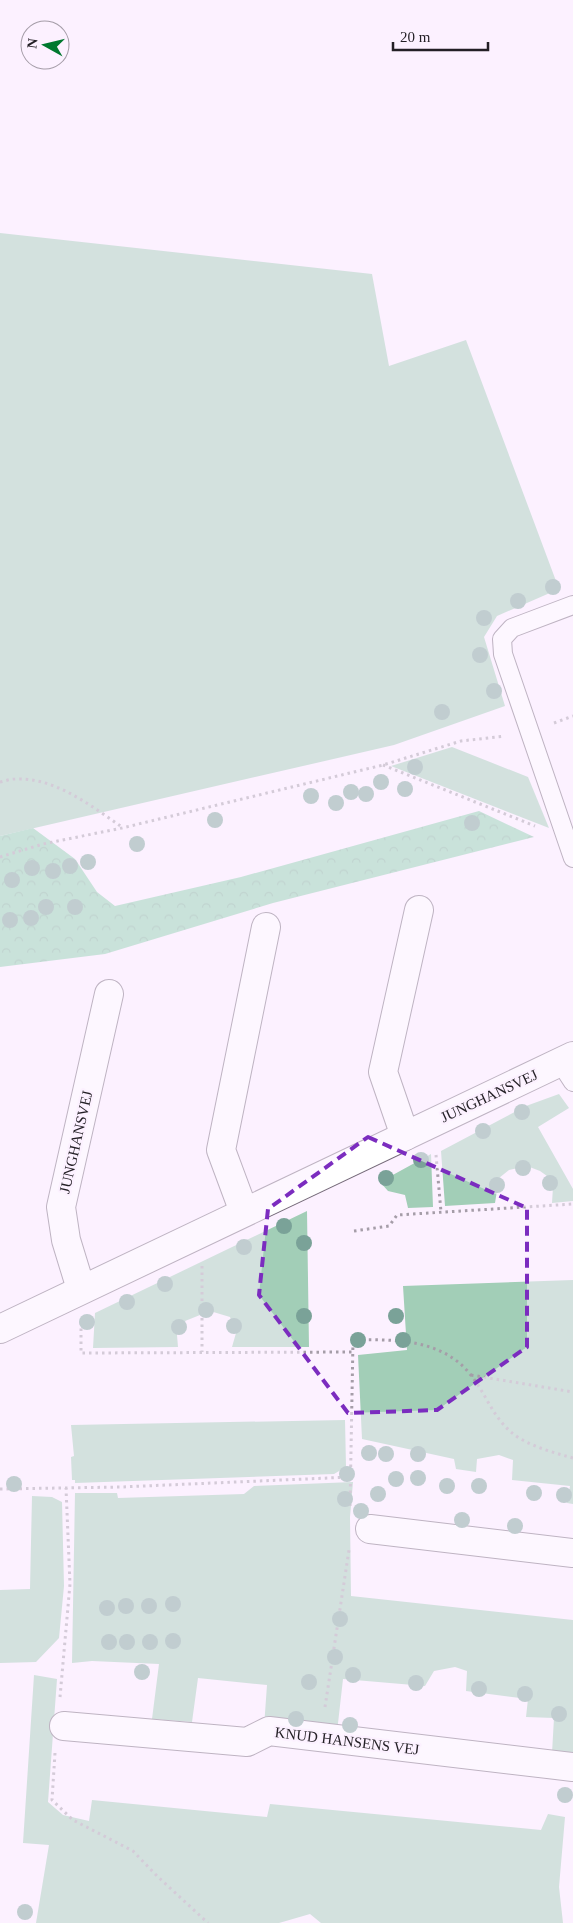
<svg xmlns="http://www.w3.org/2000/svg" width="573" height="1923" font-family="'Times New Roman',serif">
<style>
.green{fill:#a2ceb7}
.forest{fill:url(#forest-crowns)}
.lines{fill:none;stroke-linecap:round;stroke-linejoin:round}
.lane-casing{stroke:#756a79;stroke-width:20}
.street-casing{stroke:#756a79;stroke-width:30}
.path{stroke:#a59da8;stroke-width:3;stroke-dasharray:2.5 4;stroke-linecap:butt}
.lane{stroke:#fff;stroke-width:18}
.street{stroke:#fff;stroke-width:28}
.tree{fill:#7aa298}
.marked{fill:none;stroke:#7b2cbf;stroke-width:4;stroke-dasharray:10 6;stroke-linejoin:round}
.labels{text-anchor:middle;stroke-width:4.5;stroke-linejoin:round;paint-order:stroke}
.street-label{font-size:15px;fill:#231f25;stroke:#fcf1ff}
</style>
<defs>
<pattern id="forest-crowns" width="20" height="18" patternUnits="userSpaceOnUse" patternTransform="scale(1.25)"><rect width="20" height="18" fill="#8dd0ae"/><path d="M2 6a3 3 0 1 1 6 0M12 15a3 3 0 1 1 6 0" fill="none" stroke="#79b296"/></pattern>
</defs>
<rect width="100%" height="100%" fill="#fcf1ff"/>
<g class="green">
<path d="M0,233L372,274L389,366L466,340L559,589L497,616L484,637L505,706L394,745L0,836Z"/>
<path d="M452,747L528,777L549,828L391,766Z"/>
<path d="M559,1094L569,1108L538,1127L573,1189V1201L552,1203L553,1187L547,1176L540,1171L527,1166L509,1170L499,1178L495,1203L445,1206L441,1151L526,1106Z"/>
<path d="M431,1154L433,1207L408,1208L405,1195L388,1191L380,1182Z"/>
<path d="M307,1211L309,1347H232L236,1333L230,1317L210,1311L185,1321L177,1335L178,1347L93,1348L95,1313Z"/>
<path d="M573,1280V1504L567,1503L570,1486L512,1480L513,1460L499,1455L477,1459L476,1472L456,1469L454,1459L362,1439L358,1355L407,1350L403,1286Z"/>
<path d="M345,1420L346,1467L334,1474L75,1483V1480H72L71,1457L74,1456L71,1425Z"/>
<path d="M353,1482L350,1517L351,1596L573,1620V1756L552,1753L554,1718L526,1717L528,1699L466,1691L467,1671L455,1667L434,1671L425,1686L343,1679L337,1732L264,1727L267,1685L198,1678L192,1722L152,1719L159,1664L92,1661L72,1663L75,1493H117L118,1498L244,1494L254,1486Z"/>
<path d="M32,1496L52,1497L62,1502L64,1586L59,1638L36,1662L0,1663V1590L30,1589Z"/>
<path d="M34,1675L57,1679L48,1802L63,1815L89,1821L92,1800L267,1817L270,1804L541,1830L548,1814L565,1817L559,1887L563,1923H321L310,1914L279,1923H36L49,1845L23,1843Z"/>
</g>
<path class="forest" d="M479,811L534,837L273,903L105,954L0,967V836L33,828L75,859L97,892L115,906L241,877Z"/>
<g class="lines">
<defs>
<g id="lane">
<path d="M573,605L512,628L502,639L503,654L573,858"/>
<path d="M560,1062L573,1082"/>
</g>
<g id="street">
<path d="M405,1136L383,1072L419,910"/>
<path d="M244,1212L221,1150L266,927"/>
<path d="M81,1289L66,1240L61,1207L109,994"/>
<path d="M0,1329L573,1056"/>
<path d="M370,1529L573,1553"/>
<path d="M64,1726L247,1742L269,1731L573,1767"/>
</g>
</defs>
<use href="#lane" class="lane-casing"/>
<use href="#street" class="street-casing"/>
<g class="path">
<path d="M554,723L573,716"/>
<path d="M383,765L535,826"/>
<path d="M0,782C5,781 10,779 15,779C55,777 91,806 122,827"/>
<path d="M0,857L43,844L122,828L383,765L461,741L505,736"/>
<path d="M436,1155L441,1212"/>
<path d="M354,1231L389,1226L397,1215L573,1204"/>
<path d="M202,1266V1352"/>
<path d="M81,1322V1353L353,1352"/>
<path d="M471,1375L573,1392"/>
<path d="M0,1489L121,1487L351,1477"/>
<path d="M350,1506L353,1340C394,1339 442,1339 470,1374C488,1396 493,1421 519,1438C536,1448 555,1453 573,1458"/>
<path d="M60,1697L70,1584L66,1488"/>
<path d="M325,1707L349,1550"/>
<path d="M55,1753L52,1800L73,1820L133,1851L157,1876L208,1923"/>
</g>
<use href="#lane" class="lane"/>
<use href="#street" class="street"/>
</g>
<g class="tree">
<circle cx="553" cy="587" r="8"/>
<circle cx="518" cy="601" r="8"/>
<circle cx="484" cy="618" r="8"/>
<circle cx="480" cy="655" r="8"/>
<circle cx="494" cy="691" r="8"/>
<circle cx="442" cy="712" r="8"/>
<circle cx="415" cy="767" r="8"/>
<circle cx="381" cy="782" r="8"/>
<circle cx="405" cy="789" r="8"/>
<circle cx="351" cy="792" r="8"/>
<circle cx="366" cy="794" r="8"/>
<circle cx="311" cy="796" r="8"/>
<circle cx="336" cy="803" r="8"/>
<circle cx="215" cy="820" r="8"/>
<circle cx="472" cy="823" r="8"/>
<circle cx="137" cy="844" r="8"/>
<circle cx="88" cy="862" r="8"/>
<circle cx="70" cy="866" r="8"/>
<circle cx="32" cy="868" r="8"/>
<circle cx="53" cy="871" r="8"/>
<circle cx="12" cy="880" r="8"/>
<circle cx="46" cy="907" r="8"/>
<circle cx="75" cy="907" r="8"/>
<circle cx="31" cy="918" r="8"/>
<circle cx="10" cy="920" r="8"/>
<circle cx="522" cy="1112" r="8"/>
<circle cx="483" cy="1131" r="8"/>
<circle cx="421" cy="1160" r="8"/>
<circle cx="523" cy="1168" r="8"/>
<circle cx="386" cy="1178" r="8"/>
<circle cx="550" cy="1183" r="8"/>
<circle cx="497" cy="1185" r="8"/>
<circle cx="284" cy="1226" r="8"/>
<circle cx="304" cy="1243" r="8"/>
<circle cx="244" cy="1247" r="8"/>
<circle cx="165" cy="1284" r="8"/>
<circle cx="127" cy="1302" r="8"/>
<circle cx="206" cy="1310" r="8"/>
<circle cx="304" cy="1316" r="8"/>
<circle cx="396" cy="1316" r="8"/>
<circle cx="87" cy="1322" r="8"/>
<circle cx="234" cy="1326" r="8"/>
<circle cx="179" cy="1327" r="8"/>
<circle cx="358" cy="1340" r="8"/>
<circle cx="403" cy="1340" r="8"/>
<circle cx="369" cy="1453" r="8"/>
<circle cx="386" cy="1454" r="8"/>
<circle cx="418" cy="1454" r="8"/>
<circle cx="347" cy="1474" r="8"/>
<circle cx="418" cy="1478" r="8"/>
<circle cx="396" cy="1479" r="8"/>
<circle cx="14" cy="1484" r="8"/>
<circle cx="447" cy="1486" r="8"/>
<circle cx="479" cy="1486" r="8"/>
<circle cx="534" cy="1493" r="8"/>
<circle cx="378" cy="1494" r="8"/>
<circle cx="564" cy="1495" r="8"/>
<circle cx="345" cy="1499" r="8"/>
<circle cx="361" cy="1511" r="8"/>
<circle cx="462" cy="1520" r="8"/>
<circle cx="515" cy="1526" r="8"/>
<circle cx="173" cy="1604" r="8"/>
<circle cx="126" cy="1606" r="8"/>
<circle cx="149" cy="1606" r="8"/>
<circle cx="107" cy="1608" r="8"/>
<circle cx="340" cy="1619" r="8"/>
<circle cx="173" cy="1641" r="8"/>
<circle cx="109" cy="1642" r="8"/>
<circle cx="127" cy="1642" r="8"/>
<circle cx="150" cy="1642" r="8"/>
<circle cx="335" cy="1657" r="8"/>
<circle cx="142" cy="1672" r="8"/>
<circle cx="353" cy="1675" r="8"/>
<circle cx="309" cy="1682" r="8"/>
<circle cx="416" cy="1683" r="8"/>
<circle cx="479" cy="1689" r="8"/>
<circle cx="525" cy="1694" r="8"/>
<circle cx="559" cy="1714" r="8"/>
<circle cx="296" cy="1719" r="8"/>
<circle cx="350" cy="1725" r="8"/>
<circle cx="565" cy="1795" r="8"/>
<circle cx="25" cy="1912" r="8"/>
</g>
<path d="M0 0H573V1923H0ZM368,1137L527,1208V1347L437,1410L348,1413L259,1295L268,1209Z" fill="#fcf1ff" fill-opacity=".55" fill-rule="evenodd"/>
<path class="marked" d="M368,1137L527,1208V1347L437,1410L348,1413L259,1295L268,1209Z"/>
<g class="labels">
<g class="street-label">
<text transform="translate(489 1096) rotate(-25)" y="5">JUNGHANSVEJ</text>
<text transform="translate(76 1142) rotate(-77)" y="5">JUNGHANSVEJ</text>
<text transform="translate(347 1741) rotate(7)" y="5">KNUD HANSENS VEJ</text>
</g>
</g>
<g transform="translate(45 45) rotate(278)"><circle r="24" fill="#fcf1ff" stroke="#a59da8"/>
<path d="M0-4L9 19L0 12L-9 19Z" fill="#00782f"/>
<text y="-8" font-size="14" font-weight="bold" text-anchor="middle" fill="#231f25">N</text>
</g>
<path d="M393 42v8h95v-8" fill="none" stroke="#231f25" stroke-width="2.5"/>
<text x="400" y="42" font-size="15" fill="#231f25" stroke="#fcf1ff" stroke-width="4" paint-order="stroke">20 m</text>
</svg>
